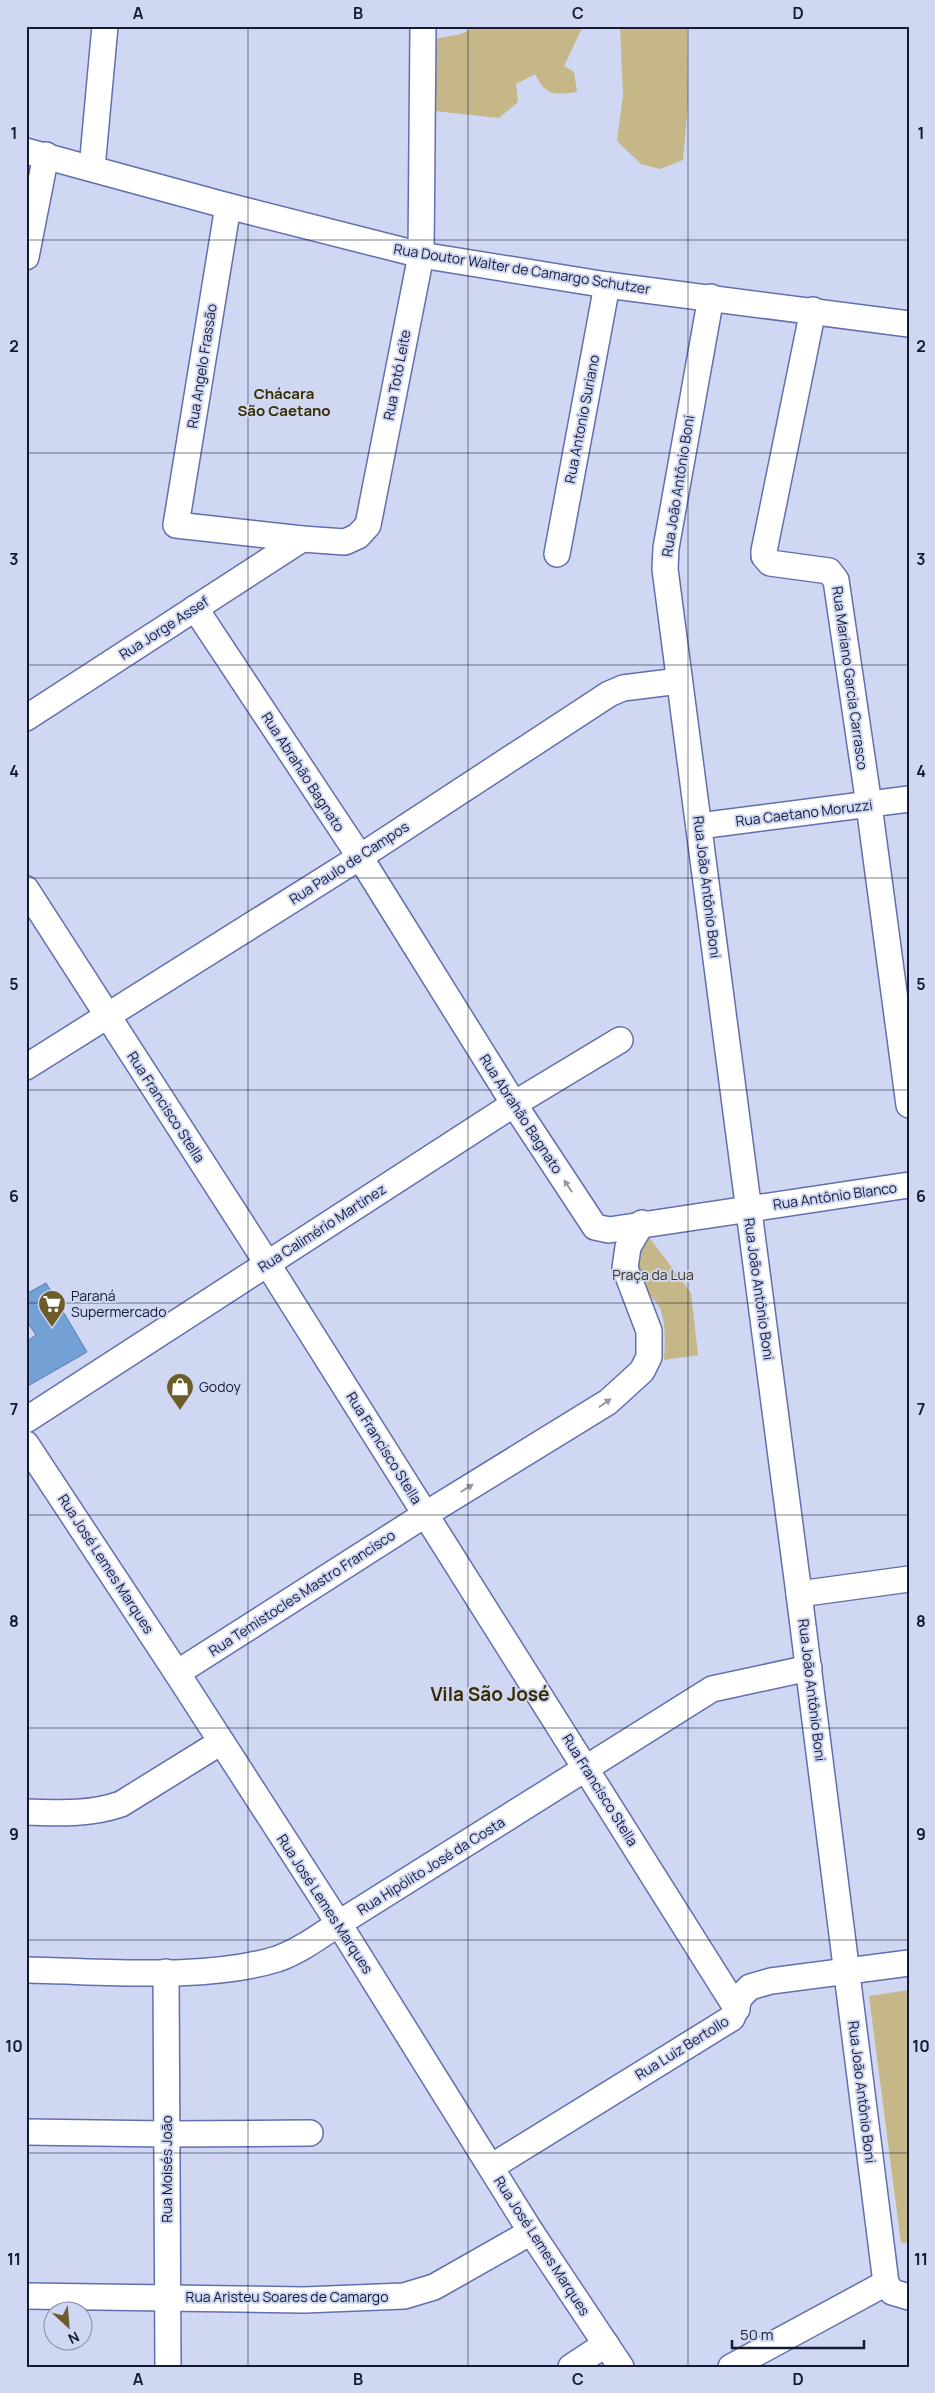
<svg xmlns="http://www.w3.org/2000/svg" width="935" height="2393" font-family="Manrope,sans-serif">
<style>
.green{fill:#c6b788}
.building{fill:#73a1d6;stroke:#4d7cb3}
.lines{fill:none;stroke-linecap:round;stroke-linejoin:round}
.minor-casing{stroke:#616fae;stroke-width:28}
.minor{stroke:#fff;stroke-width:25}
.oneway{fill:#9698a4}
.grid{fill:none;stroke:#151a34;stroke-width:1;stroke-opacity:0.55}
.labels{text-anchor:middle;stroke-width:4;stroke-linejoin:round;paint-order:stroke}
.street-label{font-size:14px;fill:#151a34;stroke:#cfd7f3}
.park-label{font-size:14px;fill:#3b3212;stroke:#cfd7f3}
.poi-label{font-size:14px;fill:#151a34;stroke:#cfd7f3;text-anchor:start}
.neighbourhood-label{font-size:15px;font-weight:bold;fill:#382c01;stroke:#cfd7f3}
.district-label{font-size:19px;font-weight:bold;fill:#382c01;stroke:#cfd7f3}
.neatline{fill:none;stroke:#151a34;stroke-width:2}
.grid-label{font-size:16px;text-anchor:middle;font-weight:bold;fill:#151a34}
</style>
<rect width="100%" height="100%" fill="#cfd7f3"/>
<g class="green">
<path d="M477,26H583L564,66L574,72L577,92C554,95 546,96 535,74L516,84L518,102L499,118L434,111V39L461,34Z"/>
<path d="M620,26H687L688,103L683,160L660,169L641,164L617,141L623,95Z"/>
<path d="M649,1237L691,1293L698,1355L664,1360C665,1345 667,1314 656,1302C646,1290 641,1294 633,1277L643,1240Z"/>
<path d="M909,1990V2242L901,2243L869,1996Z"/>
</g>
<path class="building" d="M46,1283L87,1352L26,1387V1342L36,1335L26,1320V1294Z"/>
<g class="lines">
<defs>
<g id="minor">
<path d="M26,151L228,206L421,255L607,285L909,324"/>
<path d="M92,168L105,26"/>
<path d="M228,206L176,525L302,539L345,542L358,536L368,525L421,255L423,26"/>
<path d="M26,257L46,155"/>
<path d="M711,297L666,548L665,569L799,1594L886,2283L892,2292L909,2297"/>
<path d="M813,310L764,551V556L770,563L829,571L836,580L869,805L909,1105"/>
<path d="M557,554L607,285"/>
<path d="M195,608L360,857L514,1104L595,1227L609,1230L909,1185"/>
<path d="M26,718L302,539"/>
<path d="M699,826L909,799"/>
<path d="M26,889L267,1263L737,2009"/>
<path d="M26,1067L360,857L609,694L623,688L679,681"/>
<path d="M26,1420L514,1104L620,1040"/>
<path d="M26,1444L177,1673L339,1924L531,2232L621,2367"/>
<path d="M799,1594L909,1579"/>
<path d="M177,1673L426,1514L608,1402L642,1371L649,1357V1331L625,1268L628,1247L642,1223"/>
<path d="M26,1812C59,1813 89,1815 121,1804L221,1742"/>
<path d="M26,1970C102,1971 206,1981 277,1959C303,1950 326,1931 349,1917L712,1689L809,1668"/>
<path d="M166,1972L168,2367"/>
<path d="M26,2132L167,2134L310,2133"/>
<path d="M491,2167L732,2018L740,1997L750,1987L771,1981L909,1963"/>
<path d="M26,2296L304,2300L404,2296L434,2287L531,2232"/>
<path d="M571,2367L606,2344"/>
<path d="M731,2367L886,2283"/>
</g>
</defs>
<use href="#minor" class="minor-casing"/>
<use href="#minor" class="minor"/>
</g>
<defs><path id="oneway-solid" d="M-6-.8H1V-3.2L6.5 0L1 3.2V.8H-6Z" transform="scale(1.25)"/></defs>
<g class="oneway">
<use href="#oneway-solid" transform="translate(568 1186) rotate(-123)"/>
<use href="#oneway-solid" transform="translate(605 1403) rotate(-35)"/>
<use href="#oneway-solid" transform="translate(467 1488) rotate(-32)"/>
</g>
<path class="grid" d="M248,26V2367M468,26V2367M688,26V2367M26,240H909M26,453H909M26,665H909M26,878H909M26,1090H909M26,1303H909M26,1515H909M26,1728H909M26,1940H909M26,2153H909"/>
<defs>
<symbol id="supermarket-pin" viewBox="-11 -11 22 30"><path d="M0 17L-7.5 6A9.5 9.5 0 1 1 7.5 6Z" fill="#6b5c2a" stroke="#cfd7f3"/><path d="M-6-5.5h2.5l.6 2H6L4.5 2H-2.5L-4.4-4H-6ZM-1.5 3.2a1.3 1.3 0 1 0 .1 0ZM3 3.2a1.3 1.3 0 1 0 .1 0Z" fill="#fff"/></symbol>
<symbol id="shop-pin" viewBox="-11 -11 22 30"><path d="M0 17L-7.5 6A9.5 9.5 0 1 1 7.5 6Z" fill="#6b5c2a" stroke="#cfd7f3"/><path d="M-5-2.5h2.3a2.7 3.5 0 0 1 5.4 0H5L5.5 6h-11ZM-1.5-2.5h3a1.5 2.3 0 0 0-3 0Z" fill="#fff"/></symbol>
</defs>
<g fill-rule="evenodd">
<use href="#supermarket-pin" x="36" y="1288" width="32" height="43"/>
<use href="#shop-pin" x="164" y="1371" width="32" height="43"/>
</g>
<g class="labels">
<g class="street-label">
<text transform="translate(522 269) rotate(9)" y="5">Rua Doutor Walter de Camargo Schutzer</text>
<text transform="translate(202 366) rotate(-81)" y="5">Rua Angelo Frassão</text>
<text transform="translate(397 375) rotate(-79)" y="5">Rua Totó Leite</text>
<text transform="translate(582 419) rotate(-79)" y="5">Rua Antonio Suriano</text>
<text transform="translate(678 486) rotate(-81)" y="5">Rua João Antônio Boni</text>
<text transform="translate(164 628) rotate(-33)" y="5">Rua Jorge Assef</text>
<text transform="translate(850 678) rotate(82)" y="5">Rua Mariano Garcia Carrasco</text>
<text transform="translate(303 772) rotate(57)" y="5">Rua Abrahão Bagnato</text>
<text transform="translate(804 813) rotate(-7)" y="5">Rua Caetano Moruzzi</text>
<text transform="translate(349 863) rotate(-33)" y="5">Rua Paulo de Campos</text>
<text transform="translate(707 887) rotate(83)" y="5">Rua João Antônio Boni</text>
<text transform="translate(166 1107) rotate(57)" y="5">Rua Francisco Stella</text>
<text transform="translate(521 1114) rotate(57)" y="5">Rua Abrahão Bagnato</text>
<text transform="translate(835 1196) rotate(-8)" y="5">Rua Antônio Blanco</text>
<text transform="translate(322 1228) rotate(-33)" y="5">Rua Calimério Martinez</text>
<text transform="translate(759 1289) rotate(82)" y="5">Rua João Antônio Boni</text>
<text transform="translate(384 1448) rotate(58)" y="5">Rua Francisco Stella</text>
<text transform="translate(106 1564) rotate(57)" y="5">Rua José Lemes Marques</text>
<text transform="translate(302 1593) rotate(-33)" y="5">Rua Temistocles Mastro Francisco</text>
<text transform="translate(812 1690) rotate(83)" y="5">Rua João Antônio Boni</text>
<text transform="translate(600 1790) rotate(58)" y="5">Rua Francisco Stella</text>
<text transform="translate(431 1866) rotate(-32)" y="5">Rua Hipólito José da Costa</text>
<text transform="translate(325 1904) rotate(57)" y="5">Rua José Lemes Marques</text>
<text transform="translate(682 2048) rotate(-32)" y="5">Rua Luiz Bertollo</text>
<text transform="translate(862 2092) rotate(83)" y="5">Rua João Antônio Boni</text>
<text transform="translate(167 2169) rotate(-90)" y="5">Rua Moisés João</text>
<text transform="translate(542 2246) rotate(57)" y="5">Rua José Lemes Marques</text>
<text x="287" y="2302">Rua Aristeu Soares de Camargo</text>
</g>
<g class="park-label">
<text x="653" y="1280">Praça da Lua</text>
</g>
<g class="poi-label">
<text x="71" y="1301">Paraná<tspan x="71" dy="16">Supermercado</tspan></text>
<text x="199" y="1392">Godoy</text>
</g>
<g class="neighbourhood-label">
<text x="284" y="399">Chácara<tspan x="284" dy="17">São Caetano</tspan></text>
</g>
<g class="district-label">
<text x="490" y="1701">Vila São José</text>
</g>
</g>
<rect width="935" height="2393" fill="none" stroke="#cfd7f3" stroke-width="55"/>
<g transform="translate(68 2326) rotate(154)"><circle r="24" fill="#cfd7f3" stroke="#858ba7"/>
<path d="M0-4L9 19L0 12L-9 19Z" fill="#6b5c2a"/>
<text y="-8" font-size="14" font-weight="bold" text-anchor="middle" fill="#151a34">N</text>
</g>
<path d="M732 2340v8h132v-8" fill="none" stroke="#151a34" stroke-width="2.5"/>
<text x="740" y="2340" font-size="15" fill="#151a34" stroke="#cfd7f3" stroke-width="4" paint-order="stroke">50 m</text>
<rect x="28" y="28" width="880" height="2338" class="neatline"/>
<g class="grid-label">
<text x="138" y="19">A</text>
<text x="358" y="19">B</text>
<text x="578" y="19">C</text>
<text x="798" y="19">D</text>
<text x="14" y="139">1</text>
<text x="921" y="139">1</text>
<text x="14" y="352">2</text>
<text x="921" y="352">2</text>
<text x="14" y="565">3</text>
<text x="921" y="565">3</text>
<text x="14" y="777">4</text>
<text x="921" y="777">4</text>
<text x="14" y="990">5</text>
<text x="921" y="990">5</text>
<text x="14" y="1202">6</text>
<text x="921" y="1202">6</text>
<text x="14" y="1415">7</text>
<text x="921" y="1415">7</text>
<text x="14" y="1627">8</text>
<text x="921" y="1627">8</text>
<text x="14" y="1840">9</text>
<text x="921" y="1840">9</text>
<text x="14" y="2052">10</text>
<text x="921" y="2052">10</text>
<text x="14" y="2265">11</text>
<text x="921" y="2265">11</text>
<text x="138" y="2385">A</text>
<text x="358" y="2385">B</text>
<text x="578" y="2385">C</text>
<text x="798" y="2385">D</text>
</g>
</svg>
